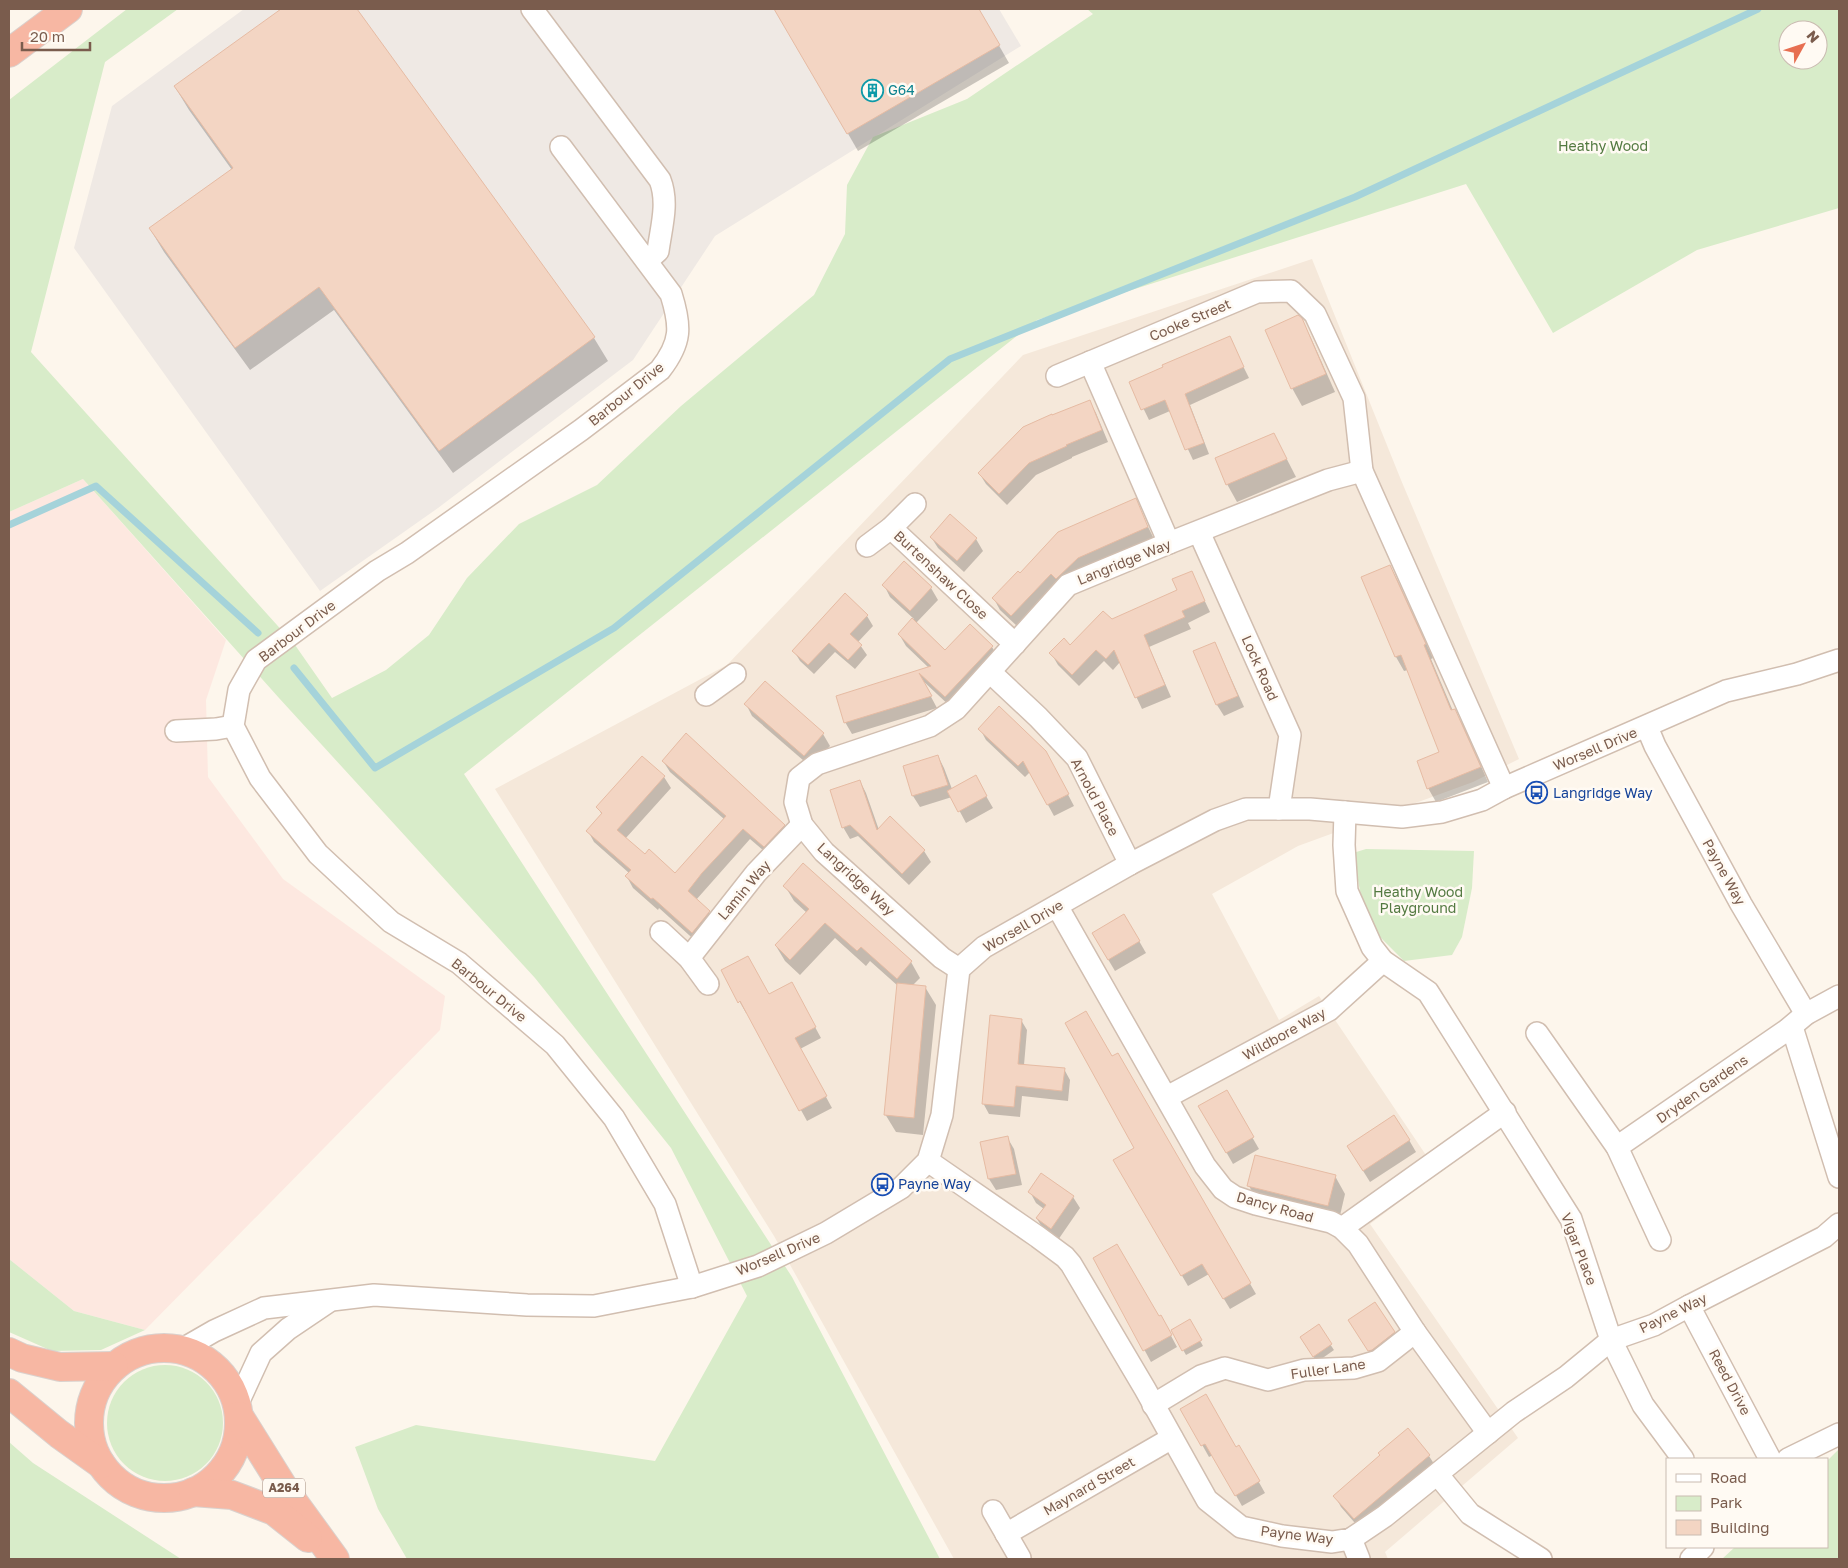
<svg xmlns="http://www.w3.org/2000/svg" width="1848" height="1568" font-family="'Golos Text',sans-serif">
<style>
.residential{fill:#f5e8da}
.commercial{fill:#fde8e0}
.industrial{fill:#efe9e4}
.green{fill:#d8ecc9;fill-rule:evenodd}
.shadow{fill:#0003}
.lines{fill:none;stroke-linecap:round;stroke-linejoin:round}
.stream{stroke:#a5d3da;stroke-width:7}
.building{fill:#f3d5c3;stroke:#e6bba3}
.minor-casing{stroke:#d1beb0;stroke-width:24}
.highway-casing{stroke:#dad1cd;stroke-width:30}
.minor{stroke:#fff;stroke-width:21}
.highway{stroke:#f7b7a3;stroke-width:28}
.labels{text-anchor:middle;stroke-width:5;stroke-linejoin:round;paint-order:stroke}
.shield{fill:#fffaf3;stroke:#a28b7f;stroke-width:1}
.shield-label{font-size:12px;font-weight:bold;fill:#7a5c4d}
.culture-label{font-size:14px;fill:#0d838f;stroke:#fffaf3;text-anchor:start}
.park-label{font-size:14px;fill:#537a41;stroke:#fffaf3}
.street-label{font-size:14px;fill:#7a5c4d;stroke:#fffaf3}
.transit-label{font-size:14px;fill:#164399;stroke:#fffaf3;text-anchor:start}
</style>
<rect width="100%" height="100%" fill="#fdf6ec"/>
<path class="residential" d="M1312,259L1401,480L1519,759L1473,782L1298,846L1212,894L1279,1020L1319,996L1438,1173L1370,1224L1518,1438L1385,1552L1388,1559H954L774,1236L495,789L727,665L1023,355Z"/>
<path class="commercial" d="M83,479L226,640L206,700L208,777L283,879L445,996L440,1030L145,1330L74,1311L9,1259V512Z"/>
<path class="industrial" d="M244,9H999L1021,46L715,236L633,360L438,508L320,591L74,248L112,106Z"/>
<g class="green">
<path d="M127,9H178L105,62L31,352L295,645L332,698L386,670L429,635L467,578L519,524L597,485L681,406L814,295L845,234L847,185L873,137L967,99L1093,14L1087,9H1839V208L1697,250L1553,333L1466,184L1037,320L464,774L792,1277L940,1559H407L378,1509L355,1447L416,1425L655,1461L747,1296L671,1148L535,978L279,698L83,479L9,512V100ZM1788,30H1818V60H1788Z"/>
<path d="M1366,849L1474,851L1472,888L1462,937L1452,955L1404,961L1378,935L1361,896L1353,853Z"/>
<path d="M9,1259L74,1311L145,1330L101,1350L52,1351L9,1332Z"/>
<circle cx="165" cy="1423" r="58"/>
<path d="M9,1442L33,1463L181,1559H9Z"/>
<path d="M1839,1449V1559H1722L1735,1547H1827V1461Z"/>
</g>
<g class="shadow">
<path d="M283,9H355L594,338L608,361L453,473L334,310L250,370L164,252L150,229L232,170L189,110L175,87Z"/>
<path d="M776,9H978L1009,63L858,151Z"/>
<path d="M1301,319L1311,338L1335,392L1302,406L1292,388Z"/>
<path d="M1229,338L1249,378L1190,405L1209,454L1193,460L1170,411L1149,420L1131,383Z"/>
<path d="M1090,402L1096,413L1108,442L1072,457V458L1036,475L1007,505L986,484L979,473Z"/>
<path d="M1274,434L1296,477L1237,502L1227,484Z"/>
<path d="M1135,500L1154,539L1018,627L1000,610L994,599L1020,575Z"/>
<path d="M950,516L976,539L983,551L964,572L938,548L931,537Z"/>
<path d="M904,563L931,588L938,600L916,623L945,651L970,626L992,647L999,659L952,708L922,680L937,708L852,734L845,722L837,697L929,668L906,646L899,634L914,619L890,597L884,585Z"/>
<path d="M1390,566L1398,581L1433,658L1431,659L1453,711L1454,710L1463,725L1488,782L1436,802L1428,788L1440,753L1408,670L1404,671L1396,657L1363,577Z"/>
<path d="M1191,572L1210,612L1188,623L1191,629L1149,647L1171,697L1142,709L1120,662L1113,670L1104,661L1079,686L1058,665L1051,653L1070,646L1112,620L1179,591Z"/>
<path d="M867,616L873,626L858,642L867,655L855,669L835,652L814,674L800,661L794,651Z"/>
<path d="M1215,643L1244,707L1224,716L1217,705Z"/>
<path d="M765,682L823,734L830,746L811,767L752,716L746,704Z"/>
<path d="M980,729L1052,764L1074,806L1054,816L1030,772L1025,777L986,740Z"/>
<path d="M938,756L944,768L952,789L975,777L993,808L966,823L952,797L920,807L913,796L904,767Z"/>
<path d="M663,761L784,825L791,837L771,857L750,839L696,900L709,912L716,923L699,944L659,908L658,910L633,888L627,877L629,873L594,842L588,831L602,815L598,808L664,777L671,788L625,839L645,856L676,875L724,819L670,772Z"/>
<path d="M860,781L866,793L879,830L924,851L931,862L909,885L858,836L850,839L843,827Z"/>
<path d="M785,886L911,962L920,978L912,986L925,987L936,1005L923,1135L896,1132L885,1114L898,986L870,961L866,966L835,938L800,975L785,961L776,946L807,913L794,901Z"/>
<path d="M1124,915L1146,953L1115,971L1093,934Z"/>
<path d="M722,971L768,996L797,994L821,1038L800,1049L832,1108L807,1121L747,1012L746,1013Z"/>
<path d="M1021,1020L1027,1030L1024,1065L1064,1069L1070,1080L1068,1101L1022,1096L1020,1117L989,1114L983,1103Z"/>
<path d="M1117,1054L1256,1294L1230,1309L1209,1274L1188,1286L1115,1160L1136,1148L1111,1058Z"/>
<path d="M1226,1092L1259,1149L1233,1164L1200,1106Z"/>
<path d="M1007,1137L1014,1149L1022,1185L996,1190L989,1179Z"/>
<path d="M1409,1140L1416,1152L1370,1182L1355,1158Z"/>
<path d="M1041,1174L1073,1197L1080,1208L1058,1240L1044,1230L1037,1219L1044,1209L1036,1203L1030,1192Z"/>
<path d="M1335,1176L1345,1194L1338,1224L1259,1204L1249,1186Z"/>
<path d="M1095,1259L1158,1318L1161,1317L1177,1347L1151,1362Z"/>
<path d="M1189,1321L1203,1346L1186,1355L1172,1330Z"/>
<path d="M1349,1321L1394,1332L1401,1344L1376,1362Z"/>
<path d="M1318,1326L1334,1350L1317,1362L1304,1343Z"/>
<path d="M1182,1409L1235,1449L1239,1447L1265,1493L1242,1506L1213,1455L1209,1457Z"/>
<path d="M1429,1456L1436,1467L1361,1530L1341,1507L1335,1496Z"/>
</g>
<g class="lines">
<g class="stream">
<path d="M9,525L96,486L258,633"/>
<path d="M294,668L375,768L614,628L950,359L1355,197L1758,9"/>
</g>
</g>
<g class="building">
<path d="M281,9H357L595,337L439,451L319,287L235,348L149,228L233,168L174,86Z"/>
<path d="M774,9H979L1000,45L847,134Z"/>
<path d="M1298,315L1302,318L1326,374L1291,389L1265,330Z"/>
<path d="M1230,336L1244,367L1185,394L1204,443L1185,450L1165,400L1141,410L1129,382L1163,367L1162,365Z"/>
<path d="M1090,400L1102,430L1066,445L1067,446L1029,463L999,494L978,473L1023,427L1052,414V415Z"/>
<path d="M1274,433L1287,459L1226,485L1215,458Z"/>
<path d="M1136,498L1148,527L1078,558L1056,579L1051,574L1011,616L992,598L1018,571L1020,573L1058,532Z"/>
<path d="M950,514L977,538L957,561L930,537Z"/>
<path d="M904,561L932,587L910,611L882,585Z"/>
<path d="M1390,565L1426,644L1424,645L1451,710L1455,709L1481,767L1427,789L1417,761L1439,752L1401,655L1395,657L1361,577Z"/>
<path d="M1192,571L1205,601L1182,611L1185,617L1144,635L1165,685L1135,698L1114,650L1106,659L1096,650L1072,675L1049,653L1064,638L1070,645L1103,611L1112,619L1177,590L1172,579Z"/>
<path d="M845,593L868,615L850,634L862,645L848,660L829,643L808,665L792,651Z"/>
<path d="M912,618L945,650L970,624L993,646L945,697L919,673L932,696L844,723L836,696L931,666L898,634Z"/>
<path d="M1215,642L1238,696L1216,705L1193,651Z"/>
<path d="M765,681L824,733L804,756L744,704Z"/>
<path d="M999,706L1046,751L1069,794L1047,805L1023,761L1018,766L978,729Z"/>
<path d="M686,733L785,825L764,847L743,829L702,873L688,891L710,911L692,933L653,898L651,899L625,876L631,870L586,831L602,813L596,807L642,756L665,776L617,830L645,854L649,849L675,873L726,816L662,761Z"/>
<path d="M938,755L948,785L912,796L903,766Z"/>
<path d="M976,775L987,796L958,812L947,791Z"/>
<path d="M860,780L877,830L890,816L925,850L902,874L850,825L842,828L830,790Z"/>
<path d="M803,863L912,961L897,979L861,947L857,951L825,923L790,960L775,945L809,909L783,886Z"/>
<path d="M1124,914L1140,941L1108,960L1092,933Z"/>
<path d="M748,956L769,994L792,982L816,1027L795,1038L827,1096L799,1111L740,1001L738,1003L721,970Z"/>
<path d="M897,983L926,986L914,1118L884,1115Z"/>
<path d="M1086,1011L1112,1056L1118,1053L1251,1283L1223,1299L1202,1264L1181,1276L1113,1160L1134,1148L1065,1023Z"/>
<path d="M990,1015L1022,1019L1018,1064L1065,1068L1062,1091L1016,1086L1014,1107L982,1104Z"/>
<path d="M1227,1090L1254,1137L1226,1153L1198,1106Z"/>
<path d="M1394,1115L1410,1140L1363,1171L1347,1146Z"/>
<path d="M1008,1136L1016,1174L988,1179L980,1142Z"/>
<path d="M1255,1155L1336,1175L1328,1206L1247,1186Z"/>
<path d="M1041,1173L1074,1196L1051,1229L1036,1218L1046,1205L1028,1192Z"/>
<path d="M1117,1244L1159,1316L1161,1315L1172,1335L1143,1351L1093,1258Z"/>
<path d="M1375,1302L1395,1332L1372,1350L1368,1351L1348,1320Z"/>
<path d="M1190,1319L1202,1340L1182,1351L1171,1330Z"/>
<path d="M1319,1324L1332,1344L1313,1357L1300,1337Z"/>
<path d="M1206,1394L1236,1447L1239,1445L1260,1481L1235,1496L1205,1444L1201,1446L1180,1409Z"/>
<path d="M1408,1428L1430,1455L1354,1519L1333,1496L1380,1455L1378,1453Z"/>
</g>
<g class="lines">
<defs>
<g id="minor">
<path d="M532,9L660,180C669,203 661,228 658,251L647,261"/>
<path d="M561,147L671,294C681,326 682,342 660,370L581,430L407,553L377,571L256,660L239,690L233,726L260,778L318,854L391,922L459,963L555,1045L614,1118L665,1204L692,1287"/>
<path d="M1090,362L1169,543"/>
<path d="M1057,376L1257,292L1291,291L1315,314L1354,398L1362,471L1504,788"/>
<path d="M891,528L1015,644"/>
<path d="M1199,532L1290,735L1279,809"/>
<path d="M867,546L891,528L915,504"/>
<path d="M990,672L1038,717L1077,758L1130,864"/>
<path d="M706,695L735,674"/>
<path d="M1647,727L1655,746L1741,904L1806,1014"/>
<path d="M176,731L216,729L233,726"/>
<path d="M1345,812L1344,845L1347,891L1372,947L1383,961L1428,992L1571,1219L1611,1340L1643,1405L1683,1459"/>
<path d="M1057,906L1205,1166L1223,1189L1235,1197L1256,1204L1331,1222L1342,1228L1358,1244L1415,1332L1488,1433"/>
<path d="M661,932L689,958L708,984"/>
<path d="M689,958L756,873L802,825"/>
<path d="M959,969L942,958L824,852L802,825L795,802L799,778L817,764L930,726L956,709L1068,585L1169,543L1328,480L1362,471"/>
<path d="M1792,1027L1839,1177"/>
<path d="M1537,1033L1617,1147L1660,1240"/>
<path d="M1167,1097L1329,1010L1383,961"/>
<path d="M1617,1147L1787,1030L1806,1014L1839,996"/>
<path d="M928,1161L1038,1237L1065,1257L1071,1264L1145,1389L1207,1500L1241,1527L1282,1536L1332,1542L1351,1539L1385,1516L1514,1412L1566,1377L1611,1340L1654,1325L1689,1306L1824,1237L1839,1224"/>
<path d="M1342,1228L1505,1112"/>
<path d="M1689,1306L1770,1459"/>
<path d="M181,1350L214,1331L264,1308L374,1295L527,1305L594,1306L692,1287L758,1266L826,1233L901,1188L928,1161L942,1115L959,969L984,947L1130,864L1215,820L1246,809H1310L1402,817L1442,812L1482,800L1504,788L1726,691L1797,674L1839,660"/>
<path d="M237,1405L261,1353L288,1329L328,1302"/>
<path d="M1153,1405L1201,1376L1225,1368L1268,1380L1304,1370L1354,1368L1378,1361L1415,1332"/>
<path d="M1788,1459L1839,1434"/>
<path d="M1438,1475L1470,1514L1541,1559"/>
<path d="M993,1511L1020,1558"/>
<path d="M1006,1534L1172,1438"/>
<path d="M1351,1539L1359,1559"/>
<path d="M1691,1559L1703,1547"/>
</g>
<g id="highway">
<path d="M9,53L68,9"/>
<circle cx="164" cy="1423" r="75"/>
<path d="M9,1352L22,1358L60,1367L114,1366"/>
<path d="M9,1393L59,1434L101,1464"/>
<path d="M239,1416L287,1493L335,1559"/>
<path d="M193,1492L232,1495L274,1511L308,1538"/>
</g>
</defs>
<use href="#minor" class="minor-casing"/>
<use href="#highway" class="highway-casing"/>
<use href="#minor" class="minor"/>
<use href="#highway" class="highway"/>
</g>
<defs>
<symbol id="building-ring" viewBox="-11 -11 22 22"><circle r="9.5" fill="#fffaf3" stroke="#0f9aa8" stroke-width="1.5"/><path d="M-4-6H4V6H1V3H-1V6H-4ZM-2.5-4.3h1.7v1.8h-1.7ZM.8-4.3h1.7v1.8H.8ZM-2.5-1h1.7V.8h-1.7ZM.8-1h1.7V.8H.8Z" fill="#0f9aa8"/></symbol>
<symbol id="bus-ring" viewBox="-11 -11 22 22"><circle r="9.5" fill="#fffaf3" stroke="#1a4fb4" stroke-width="1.5"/><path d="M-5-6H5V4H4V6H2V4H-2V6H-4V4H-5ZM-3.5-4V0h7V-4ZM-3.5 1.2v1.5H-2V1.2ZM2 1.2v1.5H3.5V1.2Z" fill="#1a4fb4"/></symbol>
</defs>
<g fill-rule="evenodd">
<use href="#building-ring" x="860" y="78" width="25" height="25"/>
<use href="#bus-ring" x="1524" y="780" width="25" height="25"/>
<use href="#bus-ring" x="870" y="1172" width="25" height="25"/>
</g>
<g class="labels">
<rect class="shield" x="263" y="1478.5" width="42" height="19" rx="4"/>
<g class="shield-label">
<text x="284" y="1492">A264</text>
</g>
<g class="culture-label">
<text x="888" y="95">G64</text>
</g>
<g class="park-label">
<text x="1603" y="151">Heathy Wood</text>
<text x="1418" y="897">Heathy Wood<tspan x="1418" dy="16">Playground</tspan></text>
</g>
<g class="street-label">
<text transform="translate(1190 320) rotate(-23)" y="5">Cooke Street</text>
<text transform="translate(626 394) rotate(-39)" y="5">Barbour Drive</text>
<text transform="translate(1124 562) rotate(-22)" y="5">Langridge Way</text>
<text transform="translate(941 575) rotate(43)" y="5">Burtenshaw Close</text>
<text transform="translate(297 631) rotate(-37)" y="5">Barbour Drive</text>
<text transform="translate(1260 668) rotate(66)" y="5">Lock Road</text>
<text transform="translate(1595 749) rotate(-23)" y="5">Worsell Drive</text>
<text transform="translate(1095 797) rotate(62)" y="5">Arnold Place</text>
<text transform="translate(1724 872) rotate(61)" y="5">Payne Way</text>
<text transform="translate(856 879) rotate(43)" y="5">Langridge Way</text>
<text transform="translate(744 890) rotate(-50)" y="5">Lamin Way</text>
<text transform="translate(1023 926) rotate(-30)" y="5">Worsell Drive</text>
<text transform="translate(489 990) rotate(39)" y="5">Barbour Drive</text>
<text transform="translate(1284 1034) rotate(-29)" y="5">Wildbore Way</text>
<text transform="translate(1702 1089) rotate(-35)" y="5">Dryden Gardens</text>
<text transform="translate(1275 1207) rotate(16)" y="5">Dancy Road</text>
<text transform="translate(1579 1249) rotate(69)" y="5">Vigar Place</text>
<text transform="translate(778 1254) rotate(-23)" y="5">Worsell Drive</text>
<text transform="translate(1673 1313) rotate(-26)" y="5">Payne Way</text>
<text transform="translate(1328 1369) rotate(-8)" y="5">Fuller Lane</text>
<text transform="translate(1730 1382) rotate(62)" y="5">Reed Drive</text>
<text transform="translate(1089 1486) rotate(-30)" y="5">Maynard Street</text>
<text transform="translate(1297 1535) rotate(7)" y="5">Payne Way</text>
</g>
<g class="transit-label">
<text x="1553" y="798">Langridge Way</text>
<text x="898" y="1189">Payne Way</text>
</g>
</g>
<rect width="1848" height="1568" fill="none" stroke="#7a5c4d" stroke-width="20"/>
<rect x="1666" y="1458" width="162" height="90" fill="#fffaf3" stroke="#cabbb1"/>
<rect x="1676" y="1474" width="25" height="8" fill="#ffffff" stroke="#cabbb1"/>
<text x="1710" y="1483" font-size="15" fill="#7a5c4d">Road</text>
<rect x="1676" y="1496" width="25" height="15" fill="#d8ecc9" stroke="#cabbb1"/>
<text x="1710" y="1508" font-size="15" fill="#7a5c4d">Park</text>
<rect x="1676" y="1520" width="25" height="15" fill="#f3d5c3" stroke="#cabbb1"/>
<text x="1710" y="1533" font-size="15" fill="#7a5c4d">Building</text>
<g transform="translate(1803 45) rotate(50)"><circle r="24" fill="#fffaf3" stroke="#cabbb1"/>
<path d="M0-4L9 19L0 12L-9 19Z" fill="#e76f51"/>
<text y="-8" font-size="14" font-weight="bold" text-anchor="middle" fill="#7a5c4d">N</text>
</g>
<path d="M22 42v8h68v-8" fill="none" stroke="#7a5c4d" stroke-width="2.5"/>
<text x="30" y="42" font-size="15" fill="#7a5c4d" stroke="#fffaf3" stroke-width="4" paint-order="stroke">20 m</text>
</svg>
